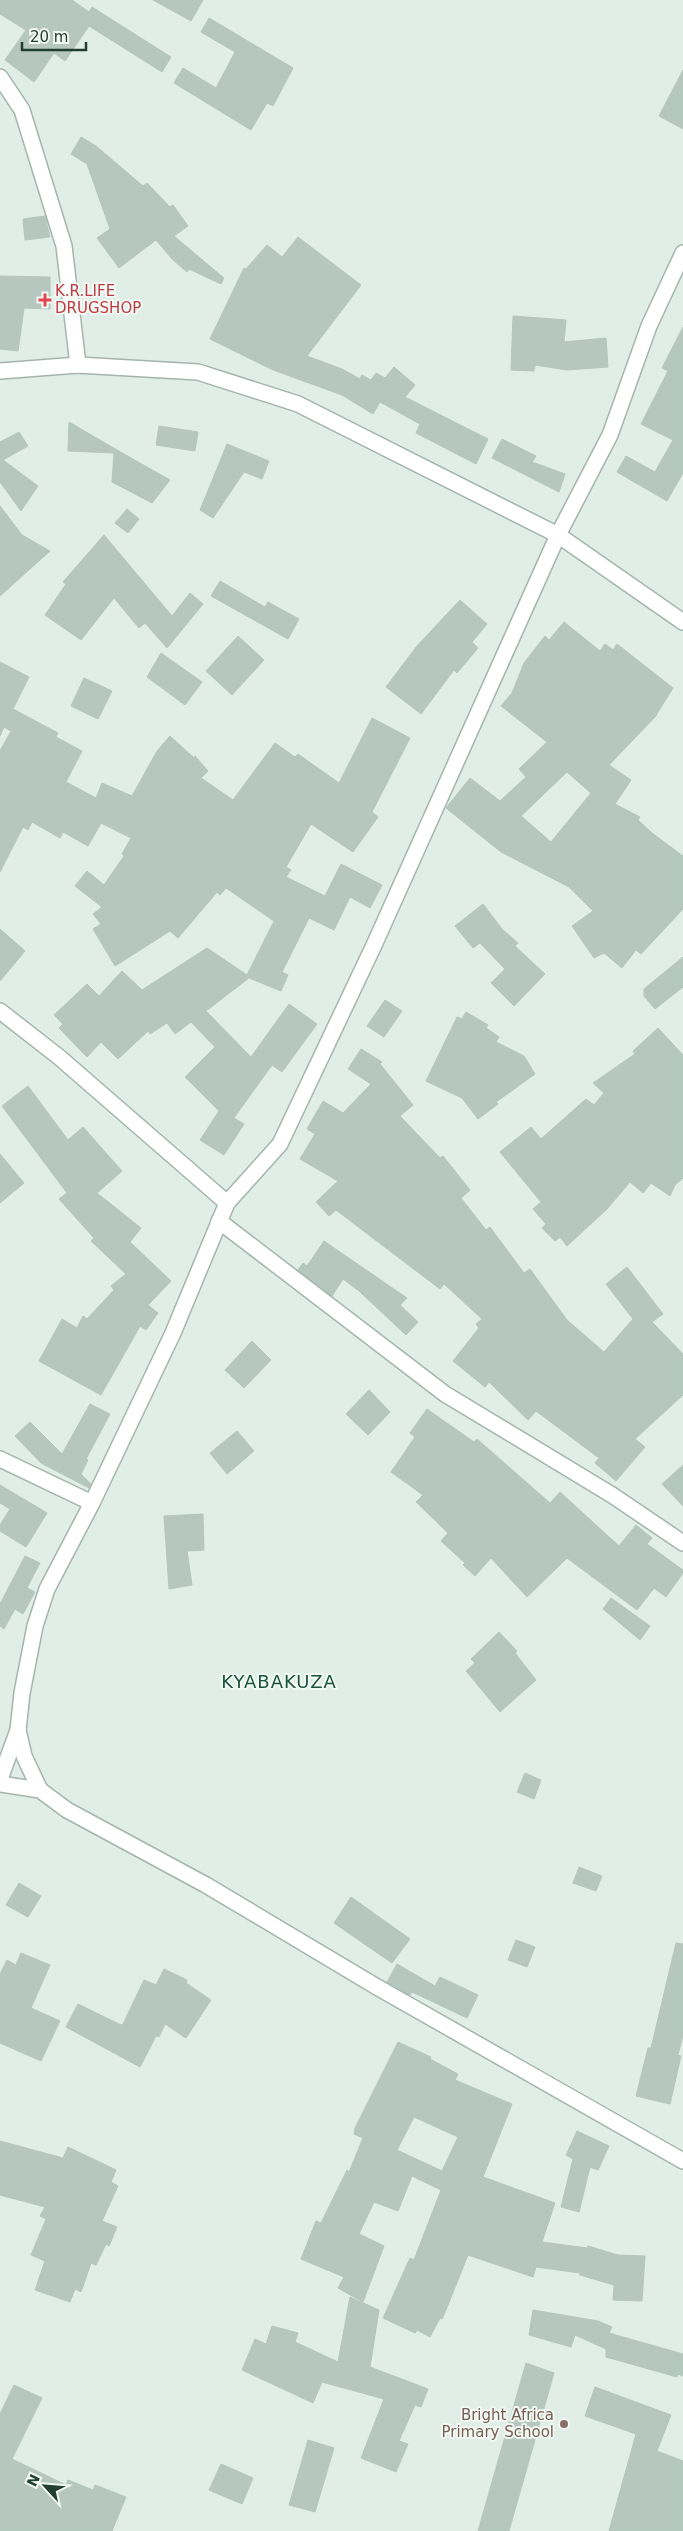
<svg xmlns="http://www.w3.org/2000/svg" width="683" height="2531" font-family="'DejaVu Sans',sans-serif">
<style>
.building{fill:#b6c7bf;stroke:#b3c7bd;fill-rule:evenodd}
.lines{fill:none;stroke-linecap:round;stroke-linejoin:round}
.minor-casing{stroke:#a3b5ae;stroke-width:18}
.minor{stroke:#fff;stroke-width:15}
.health-dot{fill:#e0444e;stroke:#f2f9f5;stroke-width:2}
.education-dot{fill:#8d6e63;stroke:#f2f9f5;stroke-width:2}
.labels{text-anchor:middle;stroke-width:4;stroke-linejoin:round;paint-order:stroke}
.health-label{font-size:15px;fill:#be3a42;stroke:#f2f9f5;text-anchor:start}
.education-label{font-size:15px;fill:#785e54;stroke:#f2f9f5;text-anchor:end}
.quarter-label{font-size:18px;letter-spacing:1px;fill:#1b5240;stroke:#f2f9f5}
</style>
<rect width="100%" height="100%" fill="#e1ede7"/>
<g class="building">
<path d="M0,0H72L89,12L92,7L171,57L162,72L89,26L65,61L54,53L34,82L5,60L26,30L0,14Z"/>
<path d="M153,0H203L191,21Z"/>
<path d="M209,18L293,68L273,106L267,103L251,130L174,83L183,68L216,88L235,52L201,32Z"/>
<path d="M683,70V129L659,116Z"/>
<path d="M81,137L96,146L143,186L147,183L170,207L173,205L188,226L174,236L224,278L221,284L189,269L187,272L172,259L156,240L119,268L97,238L110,229L87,164L71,154Z"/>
<path d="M45,216L50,237L25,240L23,219Z"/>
<path d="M298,237L361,285L307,356L342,369L360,379L362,375L371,380L376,373L385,378L394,367L415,385L405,397L488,439L476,464L416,433L420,424L380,402L373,414L342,395L273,370L210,339L244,268L246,269L267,245L282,257Z"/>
<path d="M0,276L50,277V309L24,308L18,351L0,349Z"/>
<path d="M513,316L566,320L564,342L606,338L608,367L567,370L535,365L534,371L511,370Z"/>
<path d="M683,327V473L667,501L617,472L626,456L655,472L673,440L641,424L668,371L662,368Z"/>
<path d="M69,422L124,454L170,480L152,503L112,482L114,453L68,451Z"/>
<path d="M159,426L198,432L195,451L156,445Z"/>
<path d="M19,432L28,446L3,460L38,486L21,511L0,482V442Z"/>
<path d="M502,439L536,456L532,462L565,474L559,492L492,458Z"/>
<path d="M227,444L269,461L262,479L244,472L213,518L200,510Z"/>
<path d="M0,506L22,535L50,551L0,596Z"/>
<path d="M127,509L139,519L128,533L115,523Z"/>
<path d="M104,535L172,616L190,593L203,604L167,648L145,623L139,628L114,598L81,640L45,615L66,584L63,582Z"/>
<path d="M220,581L265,607L268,602L299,619L288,639L211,596Z"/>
<path d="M460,600L487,624L472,642L478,648L457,673L454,670L421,714L386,687L417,646Z"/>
<path d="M564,622L600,651L605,644L613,650L617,644L673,688L655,717L609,765L631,780L615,804L640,817L638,820L652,833L683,856V909L641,954L636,950L622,968L604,953L594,958L572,926L593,911L569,887L501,852L446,808L470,778L500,801L526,777L519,769L547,742L501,706L512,693L524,663L545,636L549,640ZM567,772L591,793L551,842L521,816Z"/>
<path d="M238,636L264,660L232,695L206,671Z"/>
<path d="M161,653L202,682L185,705L147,677Z"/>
<path d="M0,662L29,677L13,709L58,733L56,737L82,751L66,782L96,798L102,783L132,796L157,751L170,736L194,758L195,756L208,771L201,778L233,800L275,743L295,757L298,754L339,783L372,718L410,738L372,812L378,817L353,852L311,824L286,867L291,870L286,877L325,896L341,864L382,885L370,908L350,897L334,930L309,918L282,972L288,975L281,991L249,978L206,1011L251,1057L289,1004L317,1024L282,1072L272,1065L234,1118L244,1124L224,1155L200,1140L219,1111L185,1077L215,1047L191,1022L175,1034L167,1023L150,1034L148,1031L118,1059L101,1042L87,1057L59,1028L63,1024L54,1015L87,984L99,996L122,971L142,990L207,948L247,975L274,921L226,888L220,895L217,892L178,938L170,931L115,966L93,929L101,924L93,914L102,907L75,886L87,871L104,885L124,856L122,854L131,838L101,823L88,846L63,832L60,838L32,822L28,830L23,827L0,872V751L11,731L4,727L0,736Z"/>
<path d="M84,678L112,691L98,719L71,706Z"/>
<path d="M483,904L502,929L518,943L515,946L545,974L514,1006L491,983L505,969L480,943L473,948L455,926Z"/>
<path d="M0,929L25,951L0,981Z"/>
<path d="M683,957V987L655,1009L644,996V989Z"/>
<path d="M385,1000L402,1011L384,1037L367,1026Z"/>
<path d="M466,1012L488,1025L486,1028L499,1037L496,1042L524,1056L535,1074L496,1102L498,1104L478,1119L462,1098L426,1081L457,1017L462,1019Z"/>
<path d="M658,1028L683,1055V1178L675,1185L670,1196L651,1183L643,1193L630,1182L607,1209L567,1246L560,1237L555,1241L542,1228L546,1224L533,1209L541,1202L500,1152L531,1127L541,1139L586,1099L594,1105L604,1093L593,1083L635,1054L633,1051Z"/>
<path d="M361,1049L382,1062L380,1064L413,1105L400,1116L440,1158L443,1156L470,1190L461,1198L486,1230L490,1227L524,1273L530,1269L567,1320L604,1352L633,1319L606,1284L627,1267L663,1314L652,1322L683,1354V1395L635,1439L645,1447L616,1481L595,1463L599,1458L536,1411L528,1420L489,1382L485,1387L453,1361L479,1328L476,1324L482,1319L444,1284L440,1289L336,1210L329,1216L316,1202L338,1181L300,1159L315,1134L307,1129L323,1101L343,1113L371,1084L348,1069Z"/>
<path d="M28,1086L68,1140L83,1127L122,1171L97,1193L141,1228L130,1242L171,1281L148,1305L158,1313L146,1330L140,1326L101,1395L39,1361L62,1319L77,1328L83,1316L87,1319L114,1290L111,1286L126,1274L91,1241L94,1238L59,1199L67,1193L2,1106Z"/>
<path d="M0,1154L24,1183L0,1203Z"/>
<path d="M324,1241L407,1298L400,1305L418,1322L406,1335L359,1291L343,1279L332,1296L298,1270L303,1263L307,1266Z"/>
<path d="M252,1341L271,1360L244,1388L225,1370Z"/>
<path d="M369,1390L390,1412L368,1435L346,1414Z"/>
<path d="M90,1404L110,1414L86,1459L88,1460L81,1474L91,1484L89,1488L41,1463L15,1436L30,1422L62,1454Z"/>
<path d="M427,1409L474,1442L477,1439L550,1503L560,1492L619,1546L636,1525L652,1538L647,1544L683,1570V1573L666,1597L654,1588L637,1610L567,1558L527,1597L491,1558L475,1576L463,1565L465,1563L441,1541L448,1533L416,1502L423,1495L391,1472L415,1437L410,1433Z"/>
<path d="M237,1431L254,1451L227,1474L210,1453Z"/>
<path d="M683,1465V1506L662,1484Z"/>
<path d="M0,1485L47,1513L26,1547L0,1531V1525L10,1509L0,1503Z"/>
<path d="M203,1514L204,1550L187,1551L192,1585L169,1589L164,1516Z"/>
<path d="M25,1556L40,1563L27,1588L35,1592L23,1614L15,1609L4,1629L0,1626V1604Z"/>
<path d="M611,1598L650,1626L640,1640L603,1609Z"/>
<path d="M499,1632L517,1651L515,1653L536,1680L500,1712L466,1671L475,1663L471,1659Z"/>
<path d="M525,1773L541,1780L534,1799L517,1792Z"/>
<path d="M579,1867L602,1876L596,1891L573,1883Z"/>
<path d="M19,1883L41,1896L28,1917L6,1905Z"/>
<path d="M351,1897L410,1939L392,1963L334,1923Z"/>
<path d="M516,1940L535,1947L527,1967L508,1960Z"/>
<path d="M676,1943L683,1944V2035L678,2055L681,2056L670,2104L636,2096L648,2048H651Z"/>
<path d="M21,1953L50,1965L31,2008L60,2021L41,2061L0,2043V1974L7,1960L16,1965Z"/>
<path d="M397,1964L435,1986L440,1977L478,1995L467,2018L412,1992L410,1995L387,1982Z"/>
<path d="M164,1969L187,1980L186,1983L211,2000L186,2038L165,2024L159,2037L156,2036L140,2067L66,2027L78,2004L121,2025L123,2024L144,1980L156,1985Z"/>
<path d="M398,2042L431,2057L430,2059L458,2074L455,2080L512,2104L483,2177L555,2203L542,2242L587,2248L588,2246L618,2255L645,2256L642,2301L613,2300L614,2285L580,2275V2273L536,2267L533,2277L468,2255L446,2310L442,2319L440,2318L430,2337L417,2330L415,2333L383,2318L410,2258L414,2260L441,2190L412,2176L398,2211L374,2202L359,2234L384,2246L363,2302L338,2288L344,2277L301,2259L316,2221L321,2223L347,2170L349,2172L363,2138L354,2134L355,2128ZM414,2117L458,2137L442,2171L397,2150Z"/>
<path d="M577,2131L609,2146L598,2170L590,2167L579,2212L561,2207L573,2159L566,2155Z"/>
<path d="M0,2141L63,2158L68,2147L116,2170L111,2182L118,2186L102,2221L117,2227L109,2246L106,2244L96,2265L91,2263L81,2292L75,2289L70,2302L35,2290L45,2261L31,2255L46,2219L40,2216L45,2207L0,2195Z"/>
<path d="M350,2297L379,2310L370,2367L428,2389L421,2407L415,2405L399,2441L408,2444L396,2472L361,2458L384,2399L322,2382L313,2403L242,2370L255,2339L266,2344L272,2326L298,2333L295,2342L338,2362Z"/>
<path d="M533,2310L598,2321L612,2327L609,2333L683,2354V2376L678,2374L677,2377L606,2357V2349L575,2335L571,2347L529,2335Z"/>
<path d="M526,2363L554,2373L509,2531H478Z"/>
<path d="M14,2385L42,2398L12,2459L66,2485L68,2480L93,2490L95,2485L126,2497L112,2531H0V2414Z"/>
<path d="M595,2387L671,2415L657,2451L683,2461V2531H609L636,2434L585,2416Z"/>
<path d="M308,2440L334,2448L315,2512L289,2505Z"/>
<path d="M221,2464L253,2478L242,2504L209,2490Z"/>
</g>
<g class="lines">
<defs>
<g id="minor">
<path d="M0,77L22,110L64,246L78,365"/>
<path d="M0,371L78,365L198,372L298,404L558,535L683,622"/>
<path d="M0,1011L59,1057L227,1203"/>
<path d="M219,1221L445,1394L612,1495L683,1543"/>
<path d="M0,1459L92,1503"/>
<path d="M18,1730L24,1756L40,1790"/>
<path d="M0,1779L18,1730L22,1693L35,1626L47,1589L92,1503L173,1333L227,1203L280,1144L375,943L558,535L610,435L649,326L683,253"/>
<path d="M0,1784L40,1790L67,1810L206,1885L377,1987L683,2161"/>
</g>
</defs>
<use href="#minor" class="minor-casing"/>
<use href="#minor" class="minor"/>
</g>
<path class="health-dot" d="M42.5 292.5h5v5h5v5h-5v5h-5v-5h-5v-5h5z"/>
<circle class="education-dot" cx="564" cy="2424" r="5"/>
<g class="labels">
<g class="health-label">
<text x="55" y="296">K.R.LIFE<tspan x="55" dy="17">DRUGSHOP</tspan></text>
</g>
<g class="education-label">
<text x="554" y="2420">Bright Africa<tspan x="554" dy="17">Primary School</tspan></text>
</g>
<g class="quarter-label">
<text x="279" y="1688">KYABAKUZA</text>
</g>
</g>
<g transform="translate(45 2486) rotate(296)" stroke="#f2f9f5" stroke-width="4" paint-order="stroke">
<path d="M0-4L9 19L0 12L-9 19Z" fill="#203e34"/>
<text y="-8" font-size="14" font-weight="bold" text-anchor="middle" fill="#203e34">N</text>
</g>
<path d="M22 42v8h64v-8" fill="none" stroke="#203e34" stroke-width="2.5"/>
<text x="30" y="42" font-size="15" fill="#203e34" stroke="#f2f9f5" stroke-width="4" paint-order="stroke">20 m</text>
</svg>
